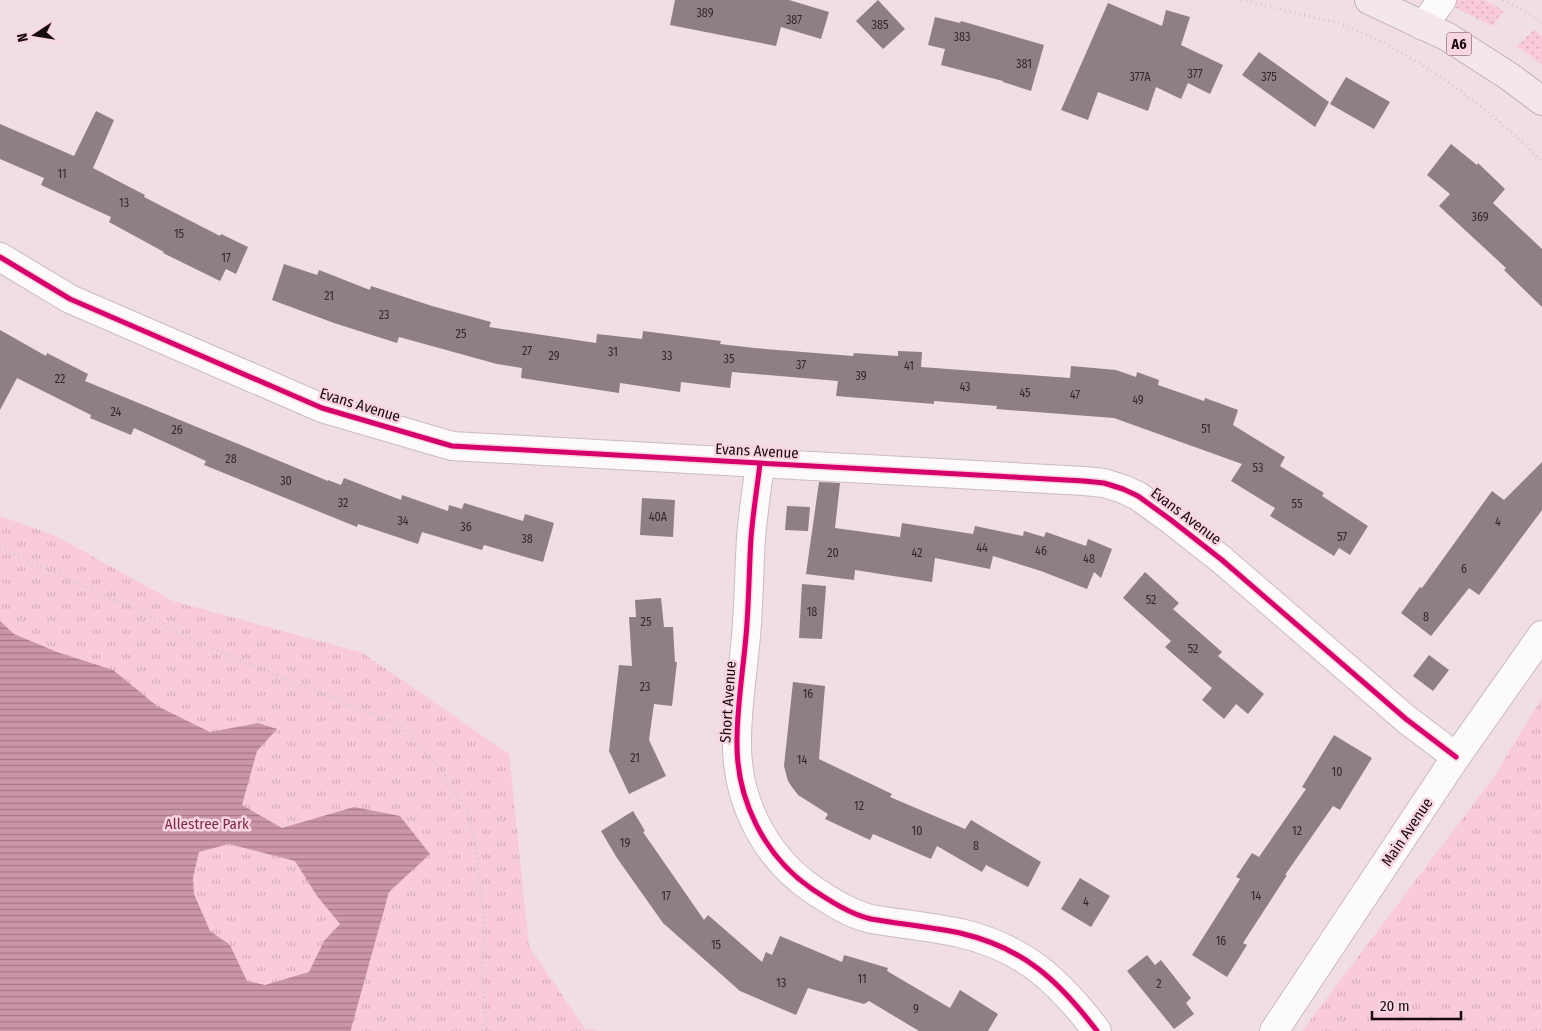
<svg xmlns="http://www.w3.org/2000/svg" width="1542" height="1031" font-family="'Fira Sans Condensed',sans-serif">
<style>
.grass{fill:url(#grass-dots)}
.park{fill:url(#park-tufts)}
.water{fill:url(#water-rules);fill-rule:evenodd}
.building{fill:#8d7f84}
.lines{fill:none;stroke-linecap:round;stroke-linejoin:round}
.minor-casing{stroke:#cbbcc1;stroke-width:30}
.highway-casing{stroke:#c0aeb4;stroke-width:30}
.path{stroke:#d1cacc;stroke-width:3;stroke-dasharray:1 4;stroke-linecap:butt}
.minor{stroke:#fdfafb;stroke-width:28}
.highway{stroke:#f3e7eb;stroke-width:28}
.cycleway-casing{stroke:#f9d5e0;stroke-width:8}
.cycleway{stroke:#d6006c;stroke-width:5}
.labels{text-anchor:middle;stroke-width:5;stroke-linejoin:round;paint-order:stroke}
.number-label{font-size:12px;fill:#34272c}
.shield{fill:#f9d5e0;stroke:#5a474d;stroke-width:1}
.shield-label{font-size:14px;font-weight:bold;fill:#160a0e}
.street-label{font-size:15px;fill:#160a0e;stroke:#f9d5e0}
.park-label{font-size:15px;fill:#7c284a;stroke:#f9d5e0}
</style>
<defs>
<pattern id="grass-dots" width="8" height="8" patternUnits="userSpaceOnUse" patternTransform="scale(1.25)"><rect width="8" height="8" fill="#f9cbda"/><path d="M2 2h.1M6 6h.1" fill="none" stroke="#d5adba" stroke-width="1.8" stroke-linecap="round"/></pattern>
<pattern id="park-tufts" width="24" height="20" patternUnits="userSpaceOnUse" patternTransform="scale(1.25)"><rect width="24" height="20" fill="#f9cbda"/><path d="M3 7l-1-3M5 7V3M7 7l1-3M15 17l-1-3M17 17v-4M19 17l1-3" fill="none" stroke="#d5adba"/></pattern>
<pattern id="water-rules" width="6" height="5" patternUnits="userSpaceOnUse" patternTransform="scale(1.25)"><rect width="6" height="5" fill="#cb96a7"/><path d="M0 2.5h6" fill="none" stroke="#a47986"/></pattern>
</defs>
<rect width="100%" height="100%" fill="#f1dde4"/>
<g class="grass">
<path d="M1456,0H1484L1504,11L1492,26L1452,6Z"/>
<path d="M1534,30L1542,36V65L1517,46Z"/>
</g>
<g class="park">
<path d="M0,516L56,536L173,601L363,653L509,754L529,946L585,1029L600,1031H0Z"/>
<path d="M1542,698V1031H1302L1493,778Z"/>
</g>
<path class="water" d="M0,621L14,634L57,652L113,670L157,706L210,732L258,723L277,729L257,751L242,805L282,828L354,807L400,816L430,854L389,892L351,1029V1031H0ZM229,844L295,861L317,896L340,924L324,941L309,972L265,985L247,981L230,945L210,931L194,894L193,878L199,852Z"/>
<g class="building">
<path d="M675,0H789L829,12L821,39L781,27L776,46L670,25Z"/>
<path d="M878,0L905,29L883,49L856,21Z"/>
<path d="M1108,3L1162,26L1166,10L1190,17L1181,45L1223,65L1210,94L1188,83L1181,99L1156,87L1148,111L1098,92L1088,120L1061,110Z"/>
<path d="M935,17L960,23L961,21L1044,45L1031,91L1003,82V81L941,65L945,49L928,45Z"/>
<path d="M1259,52L1329,102L1315,127L1242,75Z"/>
<path d="M1346,77L1390,102L1374,129L1330,104Z"/>
<path d="M96,111L114,120L93,168L145,195L144,197L220,236L221,234L248,247L236,274L226,269L220,281L163,253L164,252L109,222L111,217L41,185L44,178L0,159V124L74,156Z"/>
<path d="M1451,144L1477,165L1478,163L1505,189L1493,203L1542,249V307L1504,270L1506,268L1439,206L1450,194L1427,175Z"/>
<path d="M284,264L317,275L319,270L370,290L371,286L432,306L491,322L489,327L596,343L597,334L642,339L643,331L721,341L720,344L754,348L853,356L854,353L898,356V351L922,352L921,367L1070,378L1071,366L1116,370L1136,377L1137,372L1159,380L1158,385L1204,401L1205,398L1238,410L1233,425L1285,457L1280,466L1324,493L1322,496L1368,526L1350,555L1339,548L1334,556L1270,516L1275,508L1231,481L1242,464L1114,418L996,409L997,406L934,401V404L836,396L838,381L732,372L730,388L681,382L680,392L620,383L619,393L521,378L522,368L497,364L399,337L397,343L334,323L272,300Z"/>
<path d="M0,330L46,356L47,353L88,374L85,381L328,481V480L341,485L344,478L401,500L402,495L448,511L449,505L462,509L464,503L523,521L525,514L554,523L543,562L484,545L482,550L422,532L418,544L358,524L357,527L204,465L206,461L134,428L131,435L90,418L91,415L17,378L0,410Z"/>
<path d="M1542,462V510L1479,595L1469,588L1431,636L1401,613L1420,587L1422,588L1492,491L1504,500Z"/>
<path d="M819,482L840,483L835,528L900,537L902,523L973,534L975,526L1023,536L1024,531L1044,537L1046,532L1086,546L1088,539L1112,549L1101,578L1094,572L1087,589L1041,571L993,556L990,569L935,558L932,582L855,570L854,580L806,574Z"/>
<path d="M642,498L675,500L673,537L640,535Z"/>
<path d="M787,506L810,507L808,531L785,530Z"/>
<path d="M1145,572L1179,603L1173,609L1222,652L1218,656L1264,694L1248,714L1236,704L1224,719L1202,700L1212,688L1165,647L1171,641L1123,598Z"/>
<path d="M802,584L826,586L822,639L799,638Z"/>
<path d="M661,598L664,627H673L675,662H677L672,706L654,704L649,740L666,776L629,794L609,751L619,665L632,666L629,617H636L635,600Z"/>
<path d="M1429,655L1449,670L1433,691L1413,676Z"/>
<path d="M793,682L825,686L819,759L892,794L890,797L965,829L971,820L1041,862L1028,887L986,865L982,872L937,846L931,859L873,834L870,840L825,819L828,814L798,795L792,787L788,781L784,766Z"/>
<path d="M1334,735L1372,758L1340,810L1333,806L1285,875H1287L1243,943L1247,945L1227,977L1192,955L1240,879L1236,877L1252,853L1259,857L1306,789L1302,787Z"/>
<path d="M633,811L645,831L643,832L704,920L708,915L762,962L766,952L772,955L780,936L842,962L844,955L888,968L887,971L950,1008L960,990L998,1014L988,1031H919L869,1001L864,1004L808,988L796,1015L740,991L663,923L617,858L601,831Z"/>
<path d="M1080,878L1110,896L1091,927L1061,909Z"/>
<path d="M1147,955L1155,965L1161,960L1191,998L1186,1003L1194,1014L1174,1029L1127,971Z"/>
</g>
<g class="lines">
<defs>
<g id="minor">
<path d="M1423,26L1442,0"/>
<path d="M0,257L70,299L322,408L452,446L1084,481L1104,483L1123,489L1138,496L1171,520L1222,560L1406,719L1456,757"/>
<path d="M760,464C757,488 753,513 751,538C749,570 749,603 746,636C743,671 737,706 737,741C736,799 764,856 812,889C830,901 850,914 871,919C901,924 931,927 960,933C1024,948 1058,980 1097,1031"/>
<path d="M1274,1031L1456,757L1542,635"/>
</g>
<path id="highway" d="M1369,0L1448,37L1510,77L1542,101"/>
</defs>
<use href="#minor" class="minor-casing"/>
<use href="#highway" class="highway-casing"/>
<g class="path">
<path d="M1241,0C1262,5 1283,10 1304,15C1315,18 1327,20 1338,23C1408,48 1491,108 1542,162"/>
<path d="M1503,0L1526,12L1542,23"/>
<path d="M0,548L133,608L200,644L400,725L441,770L467,811L476,845L484,926L482,979L487,1031"/>
</g>
<use href="#minor" class="minor"/>
<use href="#highway" class="highway"/>
<defs>
<g id="cycleway">
<path d="M0,257L70,299L322,408L452,446L1084,481L1104,483L1123,489L1138,496L1171,520L1222,560L1406,719L1456,757"/>
<path d="M760,464C757,488 753,513 751,538C749,570 749,603 746,636C743,671 737,706 737,741C736,799 764,856 812,889C830,901 850,914 871,919C901,924 931,927 960,933C1024,948 1058,980 1097,1031"/>
</g>
</defs>
<use href="#cycleway" class="cycleway-casing"/>
<use href="#cycleway" class="cycleway"/>
</g>
<g class="labels">
<g class="number-label">
<text x="705" y="17">389</text>
<text x="794" y="24">387</text>
<text x="880" y="29">385</text>
<text x="962" y="41">383</text>
<text x="1024" y="68">381</text>
<text x="1195" y="78">377</text>
<text x="1140" y="81">377A</text>
<text x="1269" y="81">375</text>
<text x="62" y="178">11</text>
<text x="124" y="207">13</text>
<text x="1480" y="221">369</text>
<text x="179" y="238">15</text>
<text x="226" y="262">17</text>
<text x="329" y="300">21</text>
<text x="384" y="319">23</text>
<text x="461" y="338">25</text>
<text x="527" y="355">27</text>
<text x="613" y="356">31</text>
<text x="554" y="360">29</text>
<text x="667" y="360">33</text>
<text x="729" y="363">35</text>
<text x="801" y="369">37</text>
<text x="909" y="370">41</text>
<text x="861" y="380">39</text>
<text x="60" y="383">22</text>
<text x="965" y="391">43</text>
<text x="1025" y="397">45</text>
<text x="1075" y="399">47</text>
<text x="1138" y="404">49</text>
<text x="116" y="416">24</text>
<text x="1206" y="433">51</text>
<text x="177" y="434">26</text>
<text x="231" y="463">28</text>
<text x="1258" y="472">53</text>
<text x="286" y="485">30</text>
<text x="343" y="507">32</text>
<text x="1297" y="508">55</text>
<text x="658" y="521">40A</text>
<text x="403" y="525">34</text>
<text x="1498" y="526">4</text>
<text x="466" y="531">36</text>
<text x="1342" y="541">57</text>
<text x="527" y="543">38</text>
<text x="982" y="552">44</text>
<text x="1041" y="555">46</text>
<text x="833" y="557">20</text>
<text x="917" y="557">42</text>
<text x="1089" y="563">48</text>
<text x="1464" y="573">6</text>
<text x="1151" y="604">52</text>
<text x="812" y="616">18</text>
<text x="1426" y="621">8</text>
<text x="646" y="626">25</text>
<text x="1193" y="653">52</text>
<text x="645" y="691">23</text>
<text x="808" y="698">16</text>
<text x="635" y="762">21</text>
<text x="802" y="764">14</text>
<text x="1337" y="776">10</text>
<text x="859" y="810">12</text>
<text x="917" y="835">10</text>
<text x="1297" y="835">12</text>
<text x="625" y="847">19</text>
<text x="976" y="850">8</text>
<text x="666" y="900">17</text>
<text x="1256" y="900">14</text>
<text x="1086" y="906">4</text>
<text x="1221" y="945">16</text>
<text x="716" y="949">15</text>
<text x="862" y="983">11</text>
<text x="781" y="987">13</text>
<text x="1159" y="988">2</text>
<text x="916" y="1013">9</text>
</g>
<rect class="shield" x="1446.5" y="32.5" width="25" height="23" rx="4"/>
<g class="shield-label">
<text x="1459" y="49">A6</text>
</g>
<g class="street-label">
<text transform="translate(360 405) rotate(17)" y="5">Evans Avenue</text>
<text transform="translate(757 451) rotate(3)" y="5">Evans Avenue</text>
<text transform="translate(1186 516) rotate(37)" y="5">Evans Avenue</text>
<text transform="translate(728 702) rotate(-86)" y="5">Short Avenue</text>
<text transform="translate(1407 832) rotate(-56)" y="5">Main Avenue</text>
</g>
<g class="park-label">
<text x="207" y="829">Allestree Park</text>
</g>
</g>
<g transform="translate(35 35) rotate(258)" stroke="#f9d5e0" stroke-width="4" paint-order="stroke">
<path d="M0-4L9 19L0 12L-9 19Z" fill="#160a0e"/>
<text y="-8" font-size="14" font-weight="bold" text-anchor="middle" fill="#160a0e">N</text>
</g>
<path d="M1372 1011v8h89v-8" fill="none" stroke="#160a0e" stroke-width="2.5"/>
<text x="1380" y="1011" font-size="15" fill="#160a0e" stroke="#f9d5e0" stroke-width="4" paint-order="stroke">20 m</text>
</svg>
